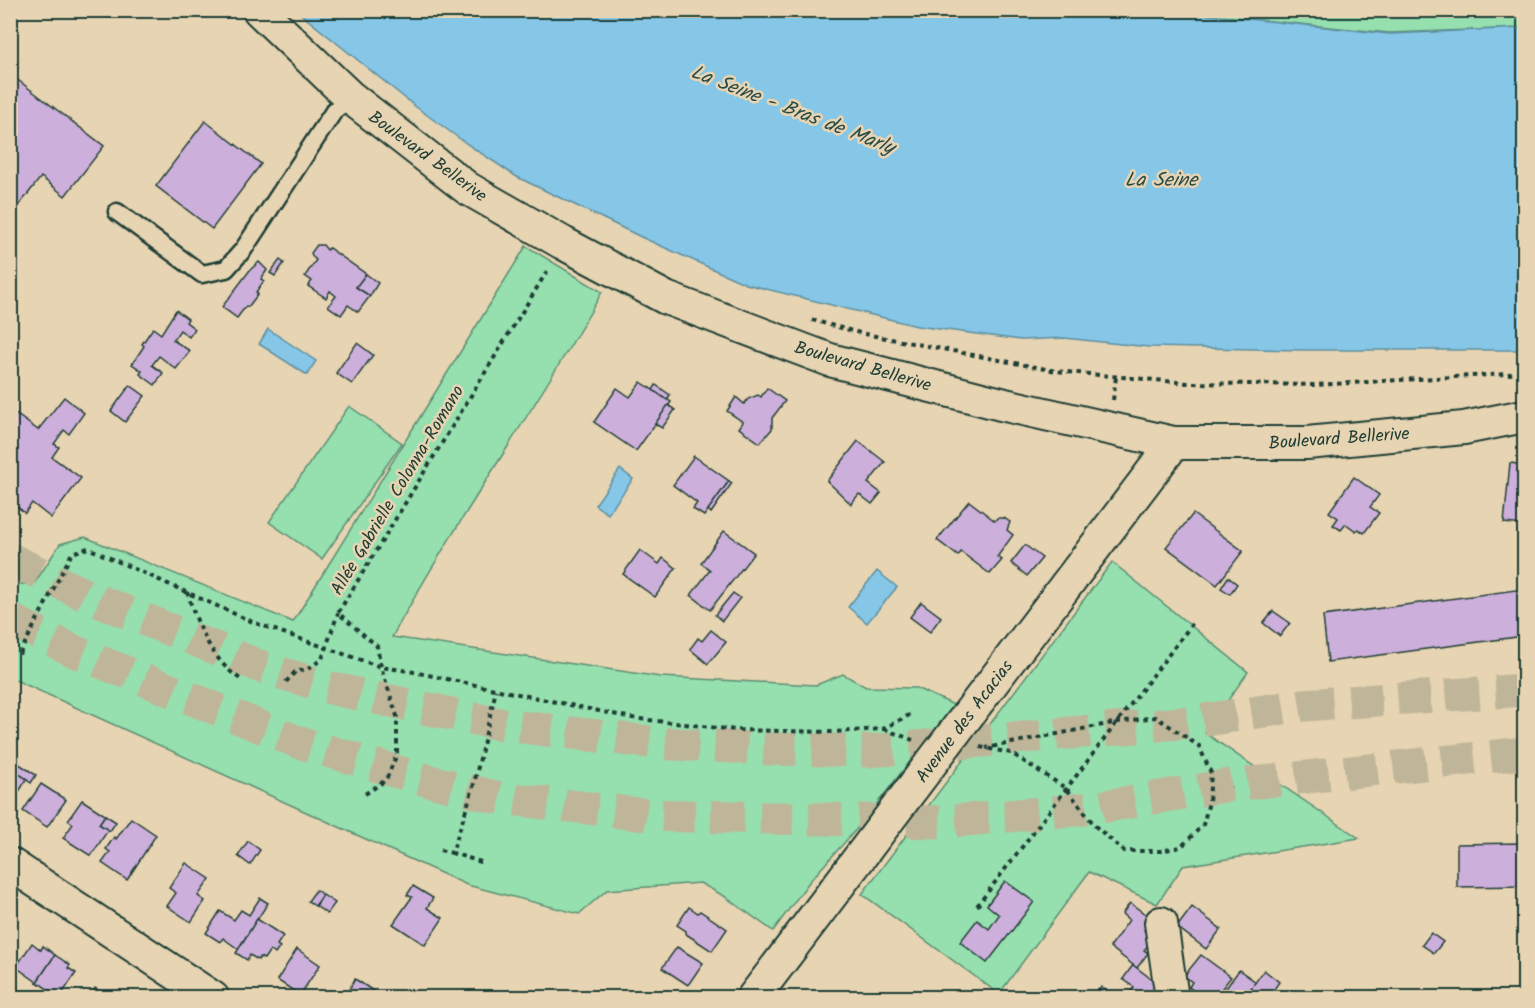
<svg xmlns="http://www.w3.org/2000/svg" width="1535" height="1008" font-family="Kalam,sans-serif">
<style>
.green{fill:#96dfaf;stroke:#5a8e72;stroke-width:1.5}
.water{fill:#86c6e7;stroke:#5d8f9f;stroke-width:1.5}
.building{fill:#cdafdb;stroke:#1f3d34;stroke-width:1.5}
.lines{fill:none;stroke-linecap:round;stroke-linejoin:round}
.motorway-tunnel{stroke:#bfb699;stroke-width:33;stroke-dasharray:33 16;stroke-linecap:butt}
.service-casing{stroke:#1f3d34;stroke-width:21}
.minor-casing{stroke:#1f3d34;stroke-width:36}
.path{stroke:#1f3d34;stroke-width:4;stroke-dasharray:4.5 4.5;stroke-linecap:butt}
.service{stroke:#e7d4b2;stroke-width:16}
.minor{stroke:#e7d4b2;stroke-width:32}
.labels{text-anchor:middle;stroke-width:5;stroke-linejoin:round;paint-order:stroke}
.street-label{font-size:18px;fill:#1f3d34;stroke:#e7d4b2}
.water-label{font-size:20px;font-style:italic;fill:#294b46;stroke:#e7d4b2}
</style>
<rect width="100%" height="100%" fill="#e7d4b2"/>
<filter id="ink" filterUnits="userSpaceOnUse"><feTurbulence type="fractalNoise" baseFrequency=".0167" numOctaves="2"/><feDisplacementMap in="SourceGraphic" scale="12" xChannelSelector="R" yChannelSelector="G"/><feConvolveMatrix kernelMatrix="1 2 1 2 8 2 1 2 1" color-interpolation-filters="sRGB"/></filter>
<g filter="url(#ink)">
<g class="green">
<path d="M1524,10V28L1389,33L1170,11Z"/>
<path d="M526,246L602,292C536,409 457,519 392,637L661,677L816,685L843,674L866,687L916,688L954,705L861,824L809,882L773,931L724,896L700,883L607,890L579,914L467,885L11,678V584H34L60,544L85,537L293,622Z"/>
<path d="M349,406L402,443L322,559L269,522Z"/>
<path d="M1112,562L1248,672L1205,733L1359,838L1183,866L1157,904L1089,872L999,994L862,894Z"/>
</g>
<g class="water">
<path d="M1165,10L1390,34L1524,28V350H1303L1149,347L1064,338L1021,340L917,326L746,284L641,237L517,177L467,144L416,107L297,11Z"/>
<path d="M268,329L316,361L307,375L259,344Z"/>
<path d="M620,469L633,479L608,514L595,505Z"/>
<path d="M877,571L897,587L867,623L848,607Z"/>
</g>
<g class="building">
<path d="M10,74L104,146L65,196L41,177L10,217Z"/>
<path d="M205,121L261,164L212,229L156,186Z"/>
<path d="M317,245H323L327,250L329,248L366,274L356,287L370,296L358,312L348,305L341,315L328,306L336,296L330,291L326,298L308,286L312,281L305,276L316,260L313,257L311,253Z"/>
<path d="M280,260L284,263L275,276L270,273Z"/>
<path d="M259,262L267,270L261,279L264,281L256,292L258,294L248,307L246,306L237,318L222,307L250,270Z"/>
<path d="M366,274L378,283L370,296L356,287Z"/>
<path d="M176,310L188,319L186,322L195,329L189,337L180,330L173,340L190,351L176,369L159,356L152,365L163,373L155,385L140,374L142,371L132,364L144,346L142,344L153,328L161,334Z"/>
<path d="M357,343L373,355L352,384L336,373Z"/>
<path d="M641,382L671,402L636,451L594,422L617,388L630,397Z"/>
<path d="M130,385L145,396L125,422L111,411Z"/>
<path d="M656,385L670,395L667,400L653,390Z"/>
<path d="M767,388L785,401L772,418V429L760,443L739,428L743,422L727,411L736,397L744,404L748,399L758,395L761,397Z"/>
<path d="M64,397L84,413L69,434L64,430L54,444L59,447L52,457L81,478L51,518L32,503L25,513L10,501V410L38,430Z"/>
<path d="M668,405L675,410L662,428L655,424Z"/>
<path d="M858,441L885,462L868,483L881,493L872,504L859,494L851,504L827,481Z"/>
<path d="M694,456L729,481L704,516L693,509L697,503L673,485Z"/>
<path d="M1510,463L1524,465V525L1504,523Z"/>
<path d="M1354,477L1379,495L1370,507L1379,513L1364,533L1358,529L1356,531L1346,524L1341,530L1333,525L1338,518L1329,512Z"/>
<path d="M729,481L732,483L711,513L708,510Z"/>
<path d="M969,501L995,521L997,518H1004L1010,522L1007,530L1013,535L997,557L1002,560L990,574L961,552L958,556L937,540Z"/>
<path d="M1193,514L1243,551L1217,585L1166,547Z"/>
<path d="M724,531L754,553L710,610L691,595L710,570L701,563Z"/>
<path d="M1025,545L1042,558L1027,576L1011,563Z"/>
<path d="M640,550L659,564L663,558L676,568L655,597L623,574Z"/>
<path d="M1228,577L1237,584L1230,594L1221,588Z"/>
<path d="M1523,589L1524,636L1328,662L1323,616Z"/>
<path d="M733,593L740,598L722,621L715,615Z"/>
<path d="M921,602L941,617L930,632L910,617Z"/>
<path d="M1273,611L1290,623L1280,636L1263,623Z"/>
<path d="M711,630L726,642L708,664L690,649L698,638L702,641Z"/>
<path d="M10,758L36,775L31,783L10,768Z"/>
<path d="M10,768L27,779L11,804L10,803Z"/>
<path d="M1219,778L1231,787L1222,798L1210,789Z"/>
<path d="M41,784L66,800L47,827L23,811Z"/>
<path d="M82,800L105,815L99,824L108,830L91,856L63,838L73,824L68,820Z"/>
<path d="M105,815L116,822L110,831L99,824Z"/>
<path d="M131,818L156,835L127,880L102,863L110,852L106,849L114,837L116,839Z"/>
<path d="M248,841L260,850L250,865L238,856Z"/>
<path d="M1524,843V886L1457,887V844Z"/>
<path d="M186,863L210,879L198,896L205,901L191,922L167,906L176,893L169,888Z"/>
<path d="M1005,881L1034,902L987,963L960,942L977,920L989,929L999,915L987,905Z"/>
<path d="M413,886L433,898L427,908L443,918L425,945L393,924L412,897L407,895Z"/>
<path d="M316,890L323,895L315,906L308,901Z"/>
<path d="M323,895L335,903L327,914L316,906Z"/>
<path d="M260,898L268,903L238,949L223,938L220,942L206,933L220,911L234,920L241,910L249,915Z"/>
<path d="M1130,903L1152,919L1144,930L1154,938L1144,950L1148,953L1137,968L1110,947L1129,920L1122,914Z"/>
<path d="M689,907L698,913L700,911L727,929L712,951L686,934V931L677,925Z"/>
<path d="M1192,907L1221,929L1206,949L1177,927Z"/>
<path d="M257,919L283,936L277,945L280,947L275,954L270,950L264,959L260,957L258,960L250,955L247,960L236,953Z"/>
<path d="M1431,933L1443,942L1434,953L1422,945Z"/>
<path d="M32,943L41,950L43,946L55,955L37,982L16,967Z"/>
<path d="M677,947L703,963L688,985L662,968Z"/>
<path d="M297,949L320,965L300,995L277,980Z"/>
<path d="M55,955L70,965L68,968L76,973L60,997L37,982Z"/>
<path d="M1201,955L1231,977L1214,998H1203L1189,987L1192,982L1184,976Z"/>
<path d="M1133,965L1158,984L1148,998L1128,996L1134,987L1123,979Z"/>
<path d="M1239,970L1256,982L1244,998H1219Z"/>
<path d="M1264,970L1279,982L1268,998H1244Z"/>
<path d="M355,979L384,998H344Z"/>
<path d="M1101,987L1111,994L1108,998H1093Z"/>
<path d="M95,988L107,996L111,991L121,998H89Z"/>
</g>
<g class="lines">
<g class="motorway-tunnel">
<path d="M10,559L94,599L264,668L338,690L504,725L657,743L769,749L870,751L1192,722L1304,705L1524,690"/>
<path d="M10,619L76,652L298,742L418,778L495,797L646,815L943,822L1095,808L1224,786L1524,753"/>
</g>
<defs>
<path id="service" d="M117,212L202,274L226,269L243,250L334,111L350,97"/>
<g id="minor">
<path d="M259,10L350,97L467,188L563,243L666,298L830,360L1005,405L1174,443H1307L1464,428L1524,416"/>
<path d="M10,864L213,998"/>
<path d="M1161,923L1172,998"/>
<path d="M753,998L1174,443"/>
</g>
</defs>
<use href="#service" class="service-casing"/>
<use href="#minor" class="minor-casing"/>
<g class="path">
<path d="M812,320L860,333L1056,371L1188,383L1314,385L1524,373"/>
<path d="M1113,400L1116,377"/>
<path d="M187,592C197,624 212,662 242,680"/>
<path d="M10,652L20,653L72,553L88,548L255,623L381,667L409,671L632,718L736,730L832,732L883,729L913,713"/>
<path d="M286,682L295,672L308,669L322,659L338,613"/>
<path d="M884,729L913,740"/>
<path d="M980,747L1011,753L1067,789L1095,826L1124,851H1160L1181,847L1203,825L1209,802L1211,773L1199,746L1156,717L1118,722L986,748"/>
<path d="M365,794L386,780L397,754V716L381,667L377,646L338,613L549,268"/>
<path d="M440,850L452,853"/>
<path d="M481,862L452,853L473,788L496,690"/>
<path d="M977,906L1192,624"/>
</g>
<use href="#service" class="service"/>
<use href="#minor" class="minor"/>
</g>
</g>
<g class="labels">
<g class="street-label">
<text transform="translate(428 156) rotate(36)" y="6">Boulevard Bellerive</text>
<text transform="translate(863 366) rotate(16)" y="6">Boulevard Bellerive</text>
<text transform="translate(1339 438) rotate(-4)" y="6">Boulevard Bellerive</text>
<text transform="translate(397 490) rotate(-59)" y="6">Allée Gabrielle Colonna-Romano</text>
<text transform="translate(964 721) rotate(-53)" y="6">Avenue des Acacias</text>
</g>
<g class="water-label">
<text transform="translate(793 109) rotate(21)" y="7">La Seine - Bras de Marly</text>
<text x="1161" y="186">La Seine</text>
</g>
</g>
<rect width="1535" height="1008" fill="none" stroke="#e7d4b2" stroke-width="36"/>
<rect x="18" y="18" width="1499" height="972" fill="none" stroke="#1f3d34" stroke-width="2" filter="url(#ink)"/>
</svg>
